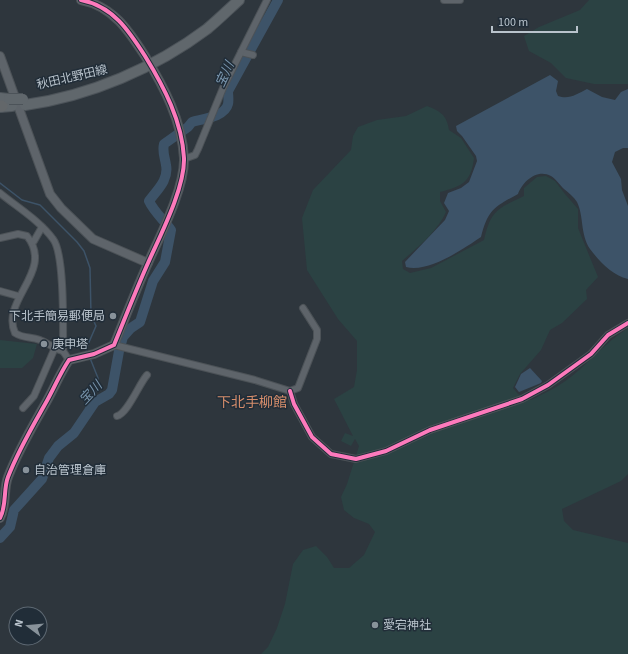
<svg xmlns="http://www.w3.org/2000/svg" width="628" height="654" font-family="'Source Sans 3','Noto Sans JP',sans-serif">
<style>
.green{fill:#2b4243}
.water{fill:#3d5368}
.lines{fill:none;stroke-linecap:round;stroke-linejoin:round}
.stream{stroke:#3d5368;stroke-width:1.5}
.river{stroke:#3d5368;stroke-width:10}
.minor-casing{stroke:#4c5257;stroke-width:8}
.tertiary-casing{stroke:#4c5257;stroke-width:10}
.primary-casing{stroke:#4c5359;stroke-width:12}
.motorway-casing{stroke:#4b5259;stroke-width:13}
.minor{stroke:#5e646a;stroke-width:6}
.tertiary{stroke:#5e646a;stroke-width:8}
.primary{stroke:#60676c;stroke-width:10}
.motorway{stroke:#63676a;stroke-width:11}
.primary-bridge-casing{stroke:#4c5359;stroke-width:12;stroke-linecap:butt}
.primary-bridge{stroke:#60676c;stroke-width:10}
.cycleway-casing{stroke:#212d38;stroke-width:6}
.cycleway{stroke:#fd7abc;stroke-width:4}
.poi-dot{fill:#88929a;stroke:#212d38;stroke-width:1.5}
.labels{text-anchor:middle;stroke-width:3;stroke-linejoin:round;paint-order:stroke}
.street-label{font-size:12px;fill:#b9c3cc;stroke:#212d38}
.poi-label{font-size:12px;fill:#b9c3cc;stroke:#212d38;text-anchor:start}
.water-label{font-size:13px;font-style:italic;fill:#7a96ae;stroke:#212d38}
.quarter-label{font-size:14px;fill:#d58d6b;stroke:#212d38}
</style>
<rect width="100%" height="100%" fill="#2e363d"/>
<g class="green">
<path d="M589,0H628V84H594L566,78L551,63L529,51L524,36L539,27L580,10Z"/>
<path d="M427,106C440,111 447,115 449,130L461,138L474,158C471,182 463,186 440,192V201L446,212C437,232 418,247 402,261L403,269L410,273L431,268L484,240C491,210 497,209 524,196V188L537,177L546,176L555,181L565,194L578,209V228L598,277L586,290L587,299L562,323L550,330L541,350L520,374L513,388L518,394L531,400C542,394 554,389 564,382C587,366 604,343 628,328V474L621,481L562,509L564,521L573,530L628,543V654H261L268,647L277,628L285,604L293,564L303,550L316,546L327,557L334,568H349L364,555L375,532L369,524L354,518L344,510L341,497L347,484L359,446L355,439L351,446L341,441L345,433L353,436L334,399L354,387L357,370V341L338,319L307,270L302,218L313,190L351,150L353,136L358,127L377,120L406,116Z"/>
<path d="M0,340L37,344L33,358L22,368H0Z"/>
</g>
<g class="water">
<path d="M550,75L558,81L556,91L558,96C569,100 577,94 587,89L602,97L615,100L621,92L628,89V148H623L615,152L612,162L621,179L622,190L628,206V279C612,275 600,262 590,249C580,234 584,216 577,202C574,197 569,193 564,189C560,185 556,179 551,176C537,168 522,182 518,194C494,207 488,210 481,237C463,249 429,273 406,267L405,262L445,220L449,211L444,203L448,193L461,188L469,182L477,161L476,156L462,136L457,131L456,126Z"/>
<path d="M530,368L542,381L541,383L519,392L515,387L521,374Z"/>
</g>
<g class="lines">
<g class="stream">
<path d="M0,183L22,200L40,205L77,242L84,251L90,268L91,315L96,326L86,349L87,353"/>
<path d="M86,413C85,400 93,398 98,388V378L90,358"/>
</g>
<path class="river" d="M0,538L10,527L14,510L42,479L49,458L58,446L74,433L95,402L109,394L112,390L119,351L123,337L131,328L140,322L153,281L165,262L171,230C164,220 154,212 149,201C157,190 169,180 166,165C165,157 162,152 164,144L188,127L192,122C202,119 225,117 228,104C229,100 228,95 228,91L278,0"/>
<defs>
<g id="minor">
<path d="M444,0H460"/>
<path d="M241,52L253,55"/>
<path d="M184,159L195,155L198,149L223,88L267,0"/>
<path d="M0,193C17,207 40,221 53,239C65,254 63,329 63,351"/>
<path d="M0,238L18,234L27,236C55,271 0,300 15,333C24,339 31,336 40,340C50,343 52,349 63,351L69,360"/>
<path d="M32,242L34,241L42,227"/>
<path d="M0,291L18,296"/>
<path d="M114,345L255,380L290,391L298,388L317,339V330L303,308"/>
<path d="M290,391L294,404L312,437L331,454L356,459L386,451L430,430L522,399L548,385L591,354L608,335L628,323"/>
<path d="M23,408L34,396L54,350"/>
<path d="M117,416C128,413 139,384 147,375"/>
</g>
<g id="tertiary">
<path d="M0,56L50,194L61,208L93,239L148,263"/>
<path d="M0,518C7,505 3,490 8,477C18,451 31,429 44,406C53,391 59,375 69,360L94,354L114,345C125,318 136,290 148,263C160,236 185,188 184,158C182,121 164,87 145,56C129,31 113,6 81,0"/>
</g>
<g id="primary">
<path d="M0,98L9,99"/>
<path d="M25,105C90,96 155,68 207,29C218,20 228,10 239,0"/>
<path d="M0,107L12,106"/>
</g>
<path id="motorway" d="M0,106H2"/>
</defs>
<use href="#minor" class="minor-casing"/>
<use href="#tertiary" class="tertiary-casing"/>
<use href="#primary" class="primary-casing"/>
<use href="#motorway" class="motorway-casing"/>
<use href="#minor" class="minor"/>
<use href="#tertiary" class="tertiary"/>
<use href="#primary" class="primary"/>
<use href="#motorway" class="motorway"/>
<defs>
<path id="primary-bridge" d="M9,99H23"/>
</defs>
<use href="#primary-bridge" class="primary-bridge-casing"/>
<use href="#primary-bridge" class="primary-bridge"/>
<defs>
<g id="cycleway">
<path d="M290,391L294,404L312,437L331,454L356,459L386,451L430,430L522,399L548,385L591,354L608,335L628,323"/>
<path d="M0,518C7,505 3,490 8,477C18,451 31,429 44,406C53,391 59,375 69,360L94,354L114,345C125,318 136,290 148,263C160,236 185,188 184,158C182,121 164,87 145,56C129,31 113,6 81,0"/>
</g>
</defs>
<use href="#cycleway" class="cycleway-casing"/>
<use href="#cycleway" class="cycleway"/>
</g>
<g class="poi-dot">
<circle cx="113" cy="316" r="4"/>
<circle cx="44" cy="344" r="4"/>
<circle cx="26" cy="470" r="4"/>
<circle cx="375" cy="625" r="4"/>
</g>
<g class="labels">
<g class="street-label">
<text transform="translate(72 77) rotate(-13)" y="4">秋田北野田線</text>
</g>
<g class="poi-label">
<text x="105" y="320" text-anchor="end">下北手簡易郵便局</text>
<text x="52" y="348">庚申塔</text>
<text x="34" y="474">自治管理倉庫</text>
<text x="383" y="629">愛宕神社</text>
</g>
<g class="water-label">
<text transform="translate(224 74) rotate(-65)" y="5">宝川</text>
<text transform="translate(90 392) rotate(-47)" y="5">宝川</text>
</g>
<g class="quarter-label">
<text x="252" y="407">下北手柳館</text>
</g>
</g>
<g transform="translate(28 626) rotate(286)"><circle r="19" fill="#212d38" stroke="#5e6973"/>
<path d="M0-3L7 15L0 10L-7 15Z" fill="#88929a"/>
<text y="-6" font-size="11" font-weight="bold" text-anchor="middle" fill="#b9c3cc">N</text>
</g>
<path d="M492 26v6h85v-6" fill="none" stroke="#b9c3cc" stroke-width="2"/>
<text x="498" y="26" font-size="12" fill="#b9c3cc" stroke="#212d38" stroke-width="3" paint-order="stroke">100 m</text>
</svg>
